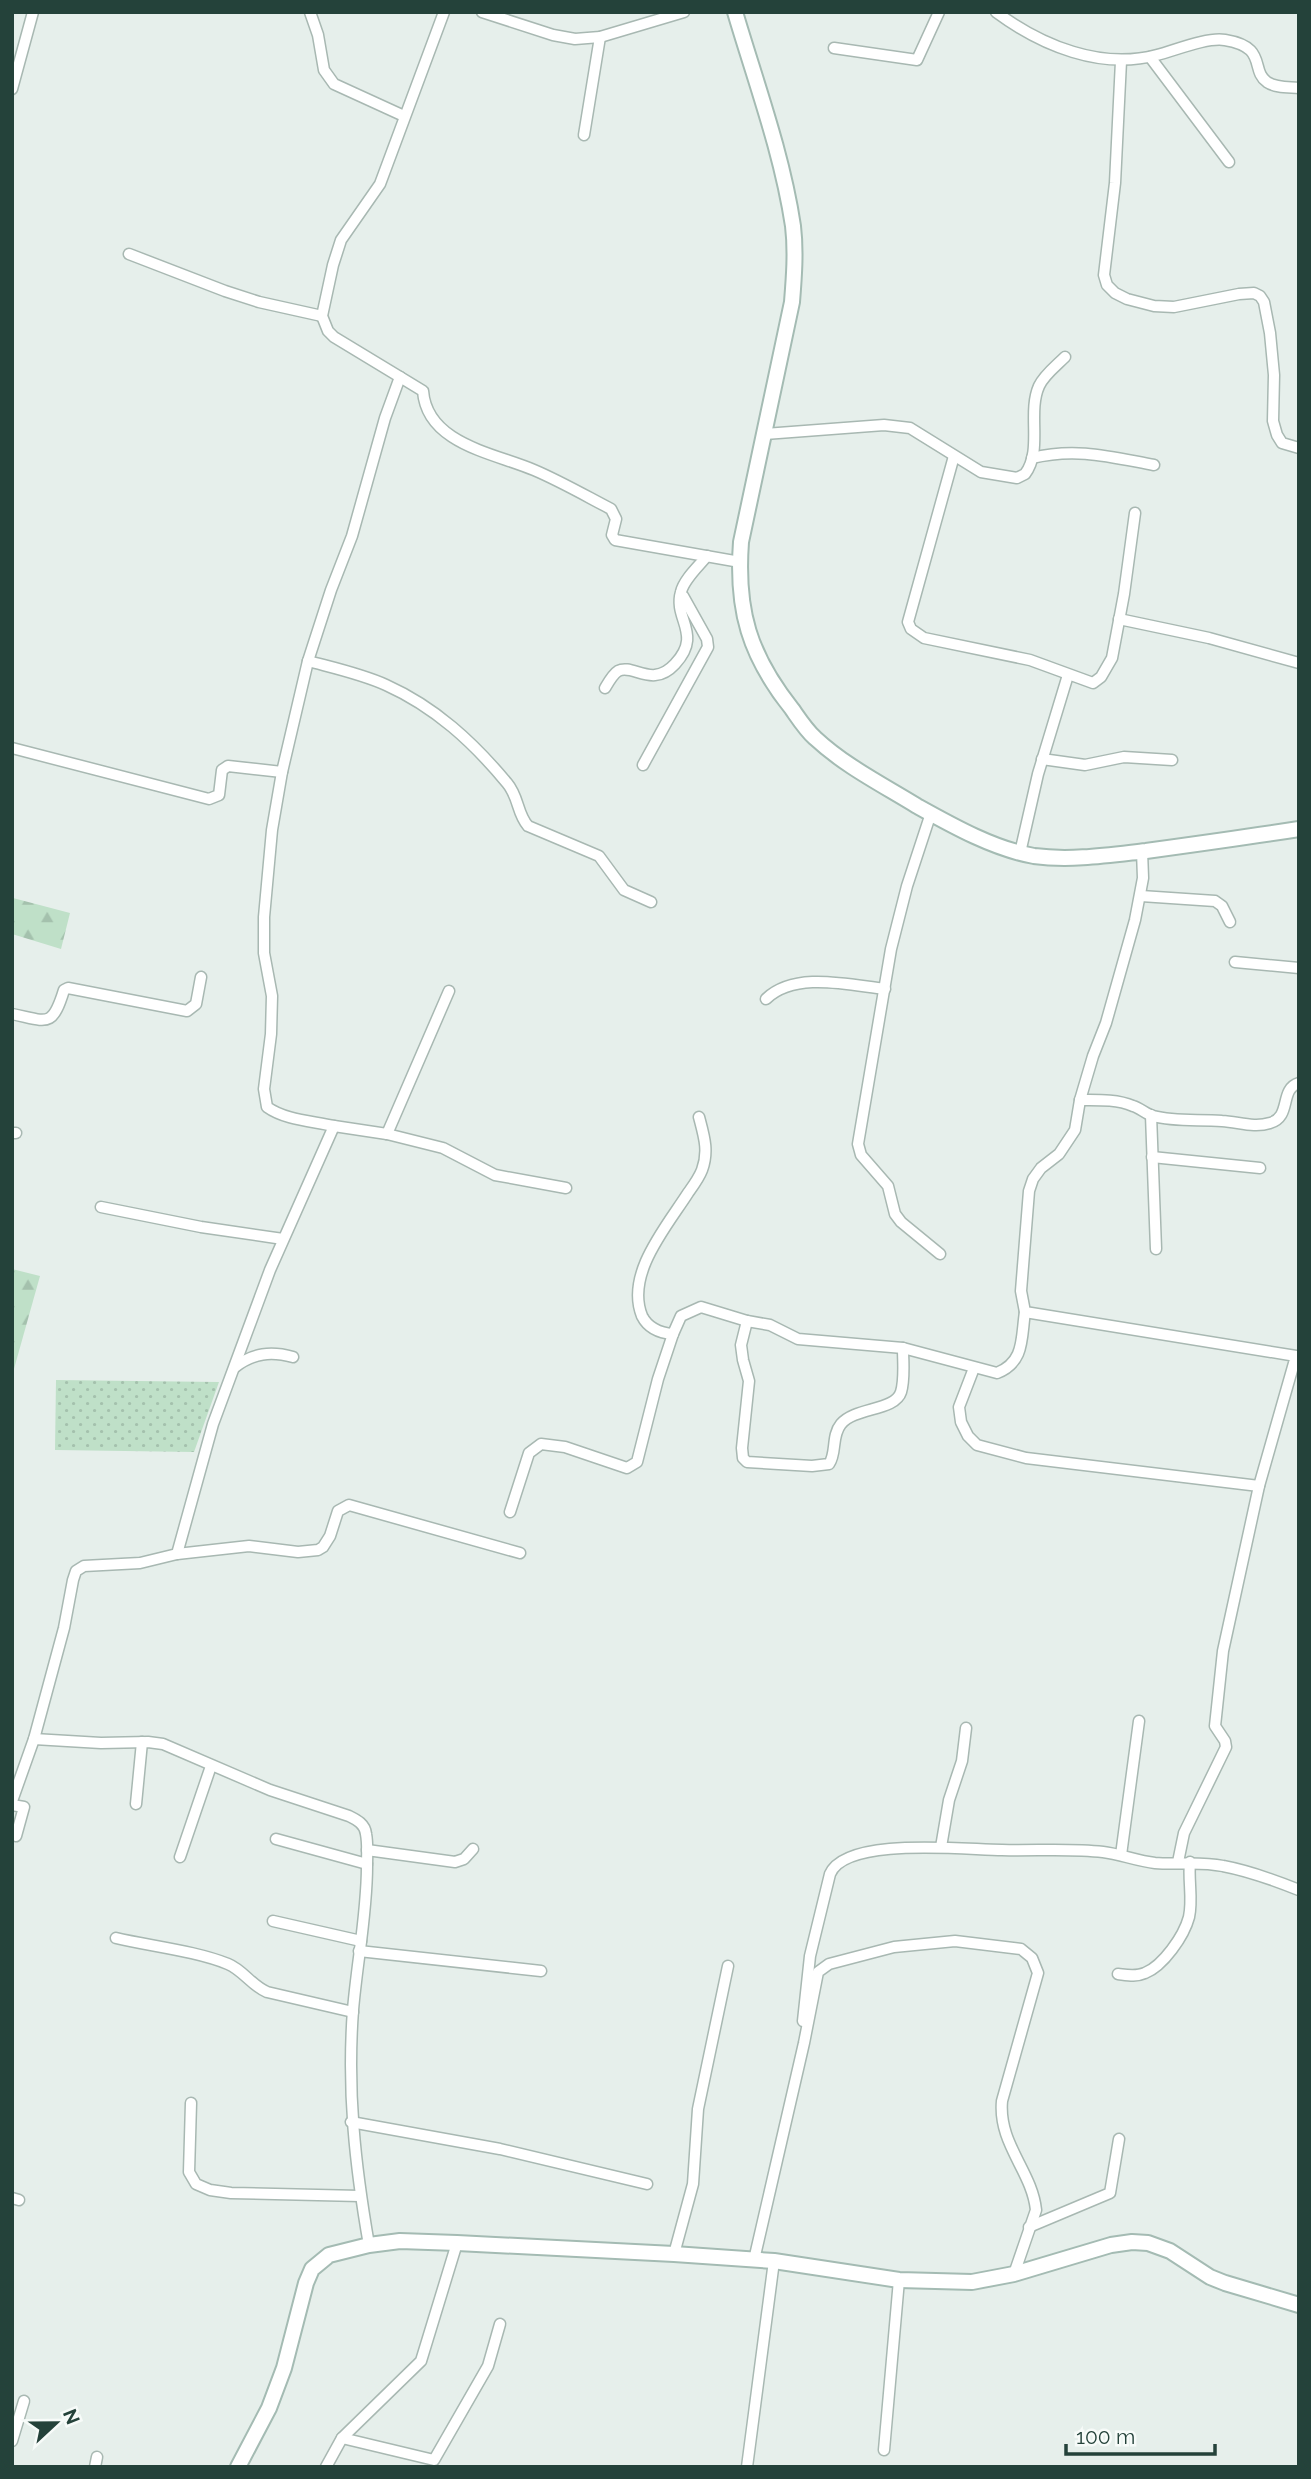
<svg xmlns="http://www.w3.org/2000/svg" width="1311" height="2479" font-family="Raleway,sans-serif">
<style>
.grass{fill:url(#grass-dots)}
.forest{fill:url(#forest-firs)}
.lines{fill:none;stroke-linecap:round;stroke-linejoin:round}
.street-casing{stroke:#a8b8b2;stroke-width:13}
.secondary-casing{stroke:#a4bbb3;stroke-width:18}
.street{stroke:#fff;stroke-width:10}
.secondary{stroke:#fff;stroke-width:14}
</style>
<defs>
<pattern id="grass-dots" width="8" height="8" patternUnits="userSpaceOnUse" patternTransform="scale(1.75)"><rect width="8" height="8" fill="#bfe0c8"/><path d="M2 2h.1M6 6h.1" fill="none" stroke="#a4c1ad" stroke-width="1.8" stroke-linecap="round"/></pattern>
<pattern id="forest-firs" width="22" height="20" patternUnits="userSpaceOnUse" patternTransform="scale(1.75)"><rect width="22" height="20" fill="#bfe0c8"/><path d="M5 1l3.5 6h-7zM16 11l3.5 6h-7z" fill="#a4c1ad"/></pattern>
</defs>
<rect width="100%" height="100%" fill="#e6efeb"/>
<path class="grass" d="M56,1380L219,1382L194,1452L55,1450Z"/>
<g class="forest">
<path d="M13,898L70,913L61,949L12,934Z"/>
<path d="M12,1269L40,1276L12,1376Z"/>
</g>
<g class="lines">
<defs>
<g id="street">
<path d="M310,12L318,35L324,70L334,84L404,116"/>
<path d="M482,12L553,35L575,39L600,37L684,12"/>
<path d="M996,12C1042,46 1101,70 1157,55C1176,50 1207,37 1225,40C1268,47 1250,70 1267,82C1276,88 1288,87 1299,88"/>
<path d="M834,48L917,60L939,12"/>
<path d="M1150,57L1229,162"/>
<path d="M1121,61L1115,183L1104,275L1107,285L1115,293L1127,299L1154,306L1174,307L1239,294L1254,293L1260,296L1264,302L1270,333L1274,375L1273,421L1277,435L1282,443L1299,448"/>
<path d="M12,89L33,12"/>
<path d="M584,135L600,37"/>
<path d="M129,254L225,291L259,302L322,316"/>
<path d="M400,377L423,391C427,444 494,453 534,470C560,481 586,496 611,509L616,519L612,535L615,540L740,562"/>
<path d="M765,434L884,425L910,428L981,472L1017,478L1025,474C1043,450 1027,413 1039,386C1044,375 1056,366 1065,357"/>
<path d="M954,456L908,622L911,629L924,638L1030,660L1093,683L1101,677L1112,658L1124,594L1135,513"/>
<path d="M1032,458C1076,447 1111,457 1154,465"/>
<path d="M1119,619L1209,638L1299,663"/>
<path d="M308,661C334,668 362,674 386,685C435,707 473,742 507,783C519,797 517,814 528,826L599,856L624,890L651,902"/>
<path d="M605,688C608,683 613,674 618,671C633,663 652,689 675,664C703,634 673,619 681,592C684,579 699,566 707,556"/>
<path d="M12,748L209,799L219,795L222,770L228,766L282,772"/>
<path d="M1042,759L1085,765L1124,757L1172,760"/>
<path d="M643,765L708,647L707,639L683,596"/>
<path d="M931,813L907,886L891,949L858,1144L861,1155L888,1186L895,1214L901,1222L940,1254"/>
<path d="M1142,851L1143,878L1135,920L1106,1023L1093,1056L1080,1100L1075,1130L1059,1154L1041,1168L1033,1179L1029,1191L1021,1291L1025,1312L1296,1356L1259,1486L1223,1651L1215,1726L1225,1741L1226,1747L1184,1833L1178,1862"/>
<path d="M1020,853L1038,774L1068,675"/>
<path d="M1141,896L1215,901L1222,906L1230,922"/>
<path d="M1235,962L1299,968"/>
<path d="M766,999C795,971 849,985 885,989"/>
<path d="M12,1014C47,1021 52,1029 64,990L68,988L187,1011L196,1004L201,977"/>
<path d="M1080,1100C1097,1100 1117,1099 1133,1106C1140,1108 1146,1114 1153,1116C1175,1122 1199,1119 1222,1121C1239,1122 1254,1128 1270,1123C1292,1117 1279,1089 1299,1083"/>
<path d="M1151,1115L1156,1249"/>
<path d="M334,1126L387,1134L443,1148L495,1175L566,1188"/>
<path d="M12,1133H16"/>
<path d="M387,1134L449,991"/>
<path d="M1152,1157L1260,1168"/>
<path d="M101,1207L201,1227L283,1239"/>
<path d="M747,1321L741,1345L743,1360L749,1381L742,1448L743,1458L747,1462L812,1466L829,1464C837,1453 831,1436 841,1424C855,1407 895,1411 901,1392C905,1379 903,1362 903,1348"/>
<path d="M673,1334C660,1333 648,1328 642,1316C625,1274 667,1226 688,1193C693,1186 699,1178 702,1170C709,1151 704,1136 699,1117"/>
<path d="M235,1367C253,1353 271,1351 293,1357"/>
<path d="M974,1368L959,1407L961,1422L968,1436L977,1445L1026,1458L1259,1486"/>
<path d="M510,1512L529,1453L541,1444L565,1447L627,1468L637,1462L658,1379L673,1334L681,1316L701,1307L747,1321L770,1325L798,1339L903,1348L997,1373C1025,1362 1021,1338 1025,1312"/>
<path d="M177,1554L249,1546L298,1552L318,1550L323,1547L330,1536L338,1511L349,1505L520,1553"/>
<path d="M34,1739L101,1743L148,1742L163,1744L270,1790L349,1816C357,1820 365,1824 366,1834C368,1844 367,1855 367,1866C367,1914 357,1962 353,2010C347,2091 355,2165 369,2245"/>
<path d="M12,1801L34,1739L64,1628L73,1580L76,1571L84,1566L140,1563L177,1554L213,1424L270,1270L334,1126C312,1121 285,1120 267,1107L264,1089L271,1034L272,996L264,953V917L272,830L282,772L308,661L331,590L352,536L385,418L400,377L334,337L328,331L322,316L333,265L341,240L380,184L444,12"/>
<path d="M136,1804L142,1742"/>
<path d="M12,1805L24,1807L16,1836"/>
<path d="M276,1839L367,1864"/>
<path d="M941,1847L949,1800L962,1761L966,1728"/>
<path d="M367,1850L455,1862L464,1859L473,1849"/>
<path d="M1121,1855L1139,1721"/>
<path d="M180,1857L211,1766"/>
<path d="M273,1921L361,1941"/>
<path d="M116,1938C150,1946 196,1951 228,1964C243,1970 252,1986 267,1992L353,2012"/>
<path d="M359,1951L541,1971"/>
<path d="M1118,1974C1127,1975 1136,1977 1145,1973C1163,1966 1184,1936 1189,1917C1193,1899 1188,1880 1190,1862"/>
<path d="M803,2021L810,1956L830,1874C846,1836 966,1850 1002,1850C1035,1851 1070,1848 1103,1852C1120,1854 1137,1861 1155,1863C1178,1865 1199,1861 1223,1866C1250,1871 1274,1880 1299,1890"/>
<path d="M191,2103L189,2172L196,2184L210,2190L231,2193L360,2196"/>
<path d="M351,2122L500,2149L647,2184"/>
<path d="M12,2198L19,2200"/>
<path d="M1029,2227L1110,2193L1119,2139"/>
<path d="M674,2254L693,2184L698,2109L728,1966"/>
<path d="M754,2260L804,2043L818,1972L829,1964L894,1947L955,1941L1021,1949L1032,1958L1038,1973L1002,2101C998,2144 1032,2171 1036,2210L1014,2274"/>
<path d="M342,2438L434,2460L488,2366L500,2324"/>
<path d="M12,2441L24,2401"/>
<path d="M884,2450L899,2280"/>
<path d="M95,2467L97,2457"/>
<path d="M326,2467L342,2438L421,2361L457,2243"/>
<path d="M747,2467L774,2261"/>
</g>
<g id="secondary">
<path d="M735,12C756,83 782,153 793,226C796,251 794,277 792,302L741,542C736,610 749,655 792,709C799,719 806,730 815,738C845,766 883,785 917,806C953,826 994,849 1034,856C1071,861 1110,855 1146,851C1197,844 1248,837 1299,829"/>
<path d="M238,2467L269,2408L284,2368L306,2283L312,2269L329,2255L369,2245L400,2241L457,2243L674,2254L774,2261L899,2280L972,2282L1014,2274L1111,2245L1132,2242L1148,2243L1170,2251L1210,2277L1225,2283L1299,2305"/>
</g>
</defs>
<use href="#street" class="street-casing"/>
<use href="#secondary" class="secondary-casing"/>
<use href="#street" class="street"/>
<use href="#secondary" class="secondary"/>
</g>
<rect width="1311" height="2479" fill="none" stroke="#24423a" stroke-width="28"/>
<g transform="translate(56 2423) rotate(68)" stroke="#f7fbf9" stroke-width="5" paint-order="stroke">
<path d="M0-5L12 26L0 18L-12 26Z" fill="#24423a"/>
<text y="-10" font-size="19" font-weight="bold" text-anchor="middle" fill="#24423a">N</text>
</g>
<path d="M1066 2444v10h149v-10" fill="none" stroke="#24423a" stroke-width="3.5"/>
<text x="1076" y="2444" font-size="21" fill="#24423a" stroke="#f7fbf9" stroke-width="5" paint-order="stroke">100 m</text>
</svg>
